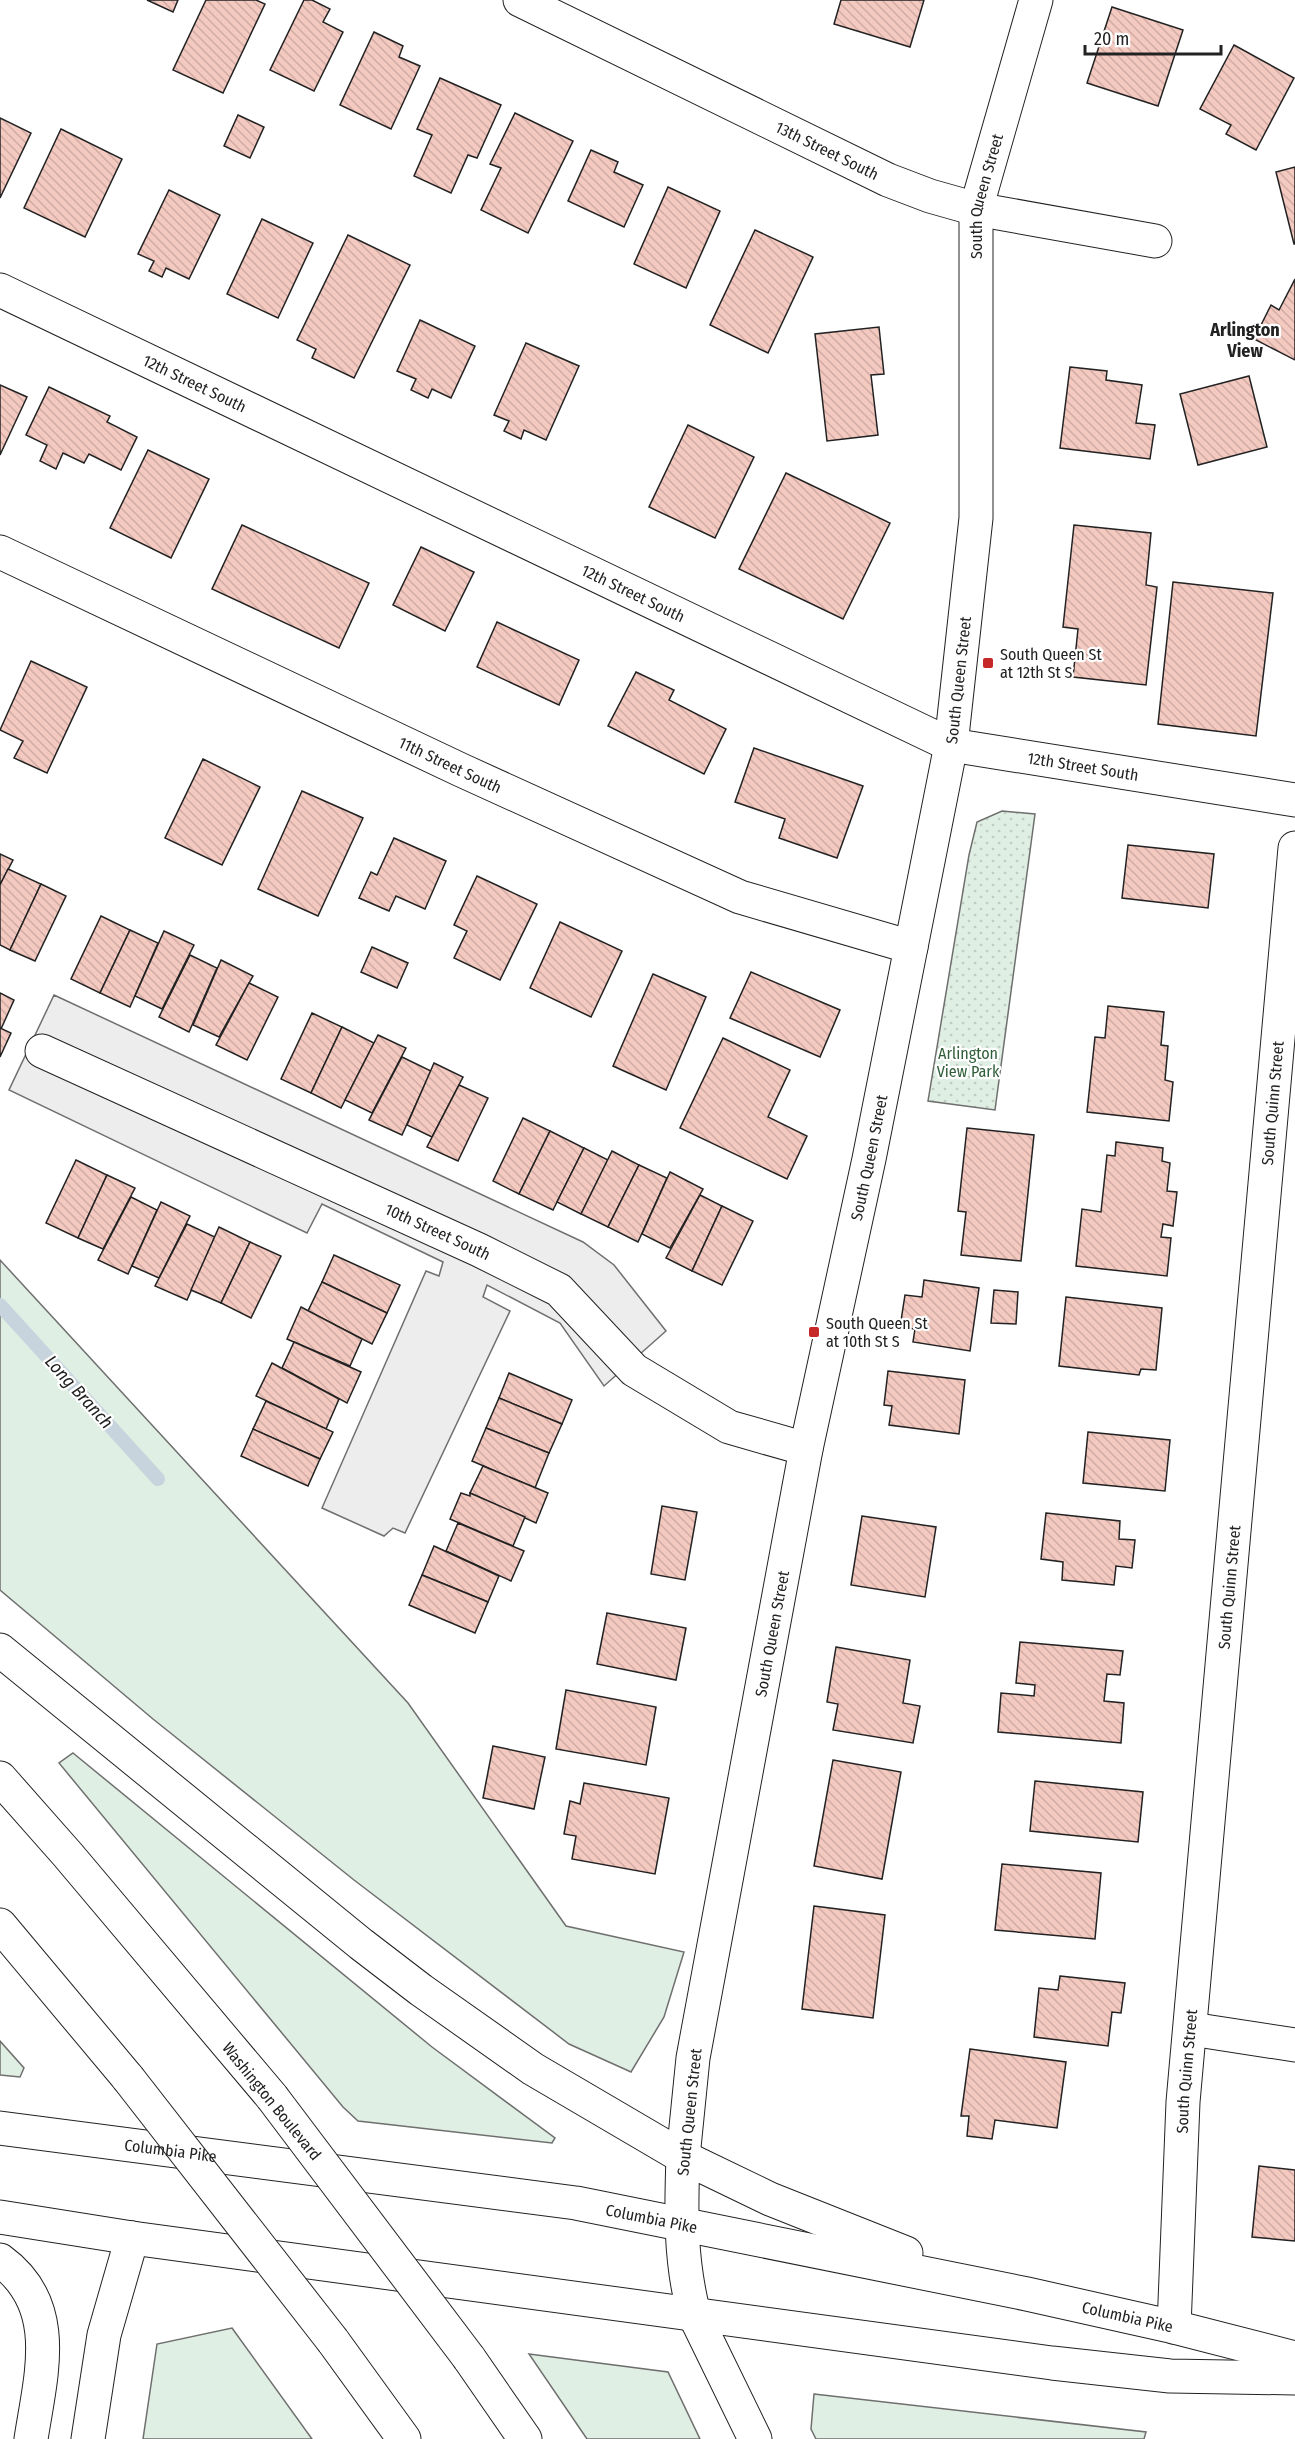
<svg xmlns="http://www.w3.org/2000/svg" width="1295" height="2439" font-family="'Fira Sans Condensed',sans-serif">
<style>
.green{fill:#e0efe3;stroke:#6f6f6f;stroke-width:1.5}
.park{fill:url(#park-dots);stroke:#6f6f6f;stroke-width:1.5}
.parking{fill:#ededed;stroke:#6f6f6f;stroke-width:1.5}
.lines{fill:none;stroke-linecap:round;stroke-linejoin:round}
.stream{stroke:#c7d3dd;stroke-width:14}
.building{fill:url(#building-back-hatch);stroke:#222;stroke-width:1.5}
.street-casing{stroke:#222;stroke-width:35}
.secondary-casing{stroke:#222;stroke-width:35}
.primary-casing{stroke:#222;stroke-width:35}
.highway-casing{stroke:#222;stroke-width:35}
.street{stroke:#fff;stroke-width:33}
.secondary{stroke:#fff;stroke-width:33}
.primary{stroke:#fff;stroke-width:33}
.highway{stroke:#fff;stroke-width:33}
.highway-bridge-casing{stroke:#222;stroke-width:35;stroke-linecap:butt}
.highway-bridge{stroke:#fff;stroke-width:33}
.poi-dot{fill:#c62828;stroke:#fff;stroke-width:2}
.labels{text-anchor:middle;stroke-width:4.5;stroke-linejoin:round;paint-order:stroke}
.street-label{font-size:16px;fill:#222;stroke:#fff}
.poi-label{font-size:16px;fill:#222;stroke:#fff;text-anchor:start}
.park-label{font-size:16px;fill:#2f5e38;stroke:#fff}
.neighbourhood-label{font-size:18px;font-weight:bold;fill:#222;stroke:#fff}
.water-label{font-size:18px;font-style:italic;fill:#222;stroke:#fff}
</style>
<defs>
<pattern id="park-dots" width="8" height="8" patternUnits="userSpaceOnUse" patternTransform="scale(1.5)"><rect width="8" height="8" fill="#e0efe3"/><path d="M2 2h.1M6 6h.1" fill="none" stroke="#c0cdc2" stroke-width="1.8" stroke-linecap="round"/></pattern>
<pattern id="building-back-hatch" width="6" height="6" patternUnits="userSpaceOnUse" patternTransform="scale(1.5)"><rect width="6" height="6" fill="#f3c9c0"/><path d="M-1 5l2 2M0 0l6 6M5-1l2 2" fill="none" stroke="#d0aca5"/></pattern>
</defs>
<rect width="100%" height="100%" fill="#fff"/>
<g class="green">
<path d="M0,1260L408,1703L566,1926L684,1952L664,2017L631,2072L569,2044L354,1880L153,1719L0,1590Z"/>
<path d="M73,1753L432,2047L555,2138L552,2143L358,2121L343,2107L59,1763Z"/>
<path d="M0,2041L24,2068L20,2077L0,2075Z"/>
<path d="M232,2328L312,2439H143L157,2344Z"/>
<path d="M529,2354L668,2372L700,2439H587Z"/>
<path d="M814,2394L1146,2432L1144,2439H816L811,2429Z"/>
</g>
<path class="park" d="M1002,811L1035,814L995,1110L928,1101L969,855L977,822Z"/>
<path class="parking" d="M54,995L583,1242L614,1265L666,1331L604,1386L560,1323L487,1285L483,1297L510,1311L405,1533L393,1528L384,1536L322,1508L426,1271L439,1276L443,1262L322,1204L307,1233L9,1090Z"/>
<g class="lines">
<path class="stream" d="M0,1305L158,1479"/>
</g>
<g class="building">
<path d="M147,0H178L173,12Z"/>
<path d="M206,0H256L265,4L223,93L173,70Z"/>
<path d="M304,0H312L330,9L323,22L343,32L314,91L270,70Z"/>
<path d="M841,0H924L910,47L834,24Z"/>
<path d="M1112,7L1183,30L1158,106L1087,83Z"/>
<path d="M374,32L403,46L399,57L420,66L391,129L340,105Z"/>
<path d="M1234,45L1294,78L1256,150L1226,134L1231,125L1200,109Z"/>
<path d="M440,78L501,105L477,158L468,155L451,193L414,176L432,135L417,129Z"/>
<path d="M515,113L573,141L528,233L481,210L501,168L490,164Z"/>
<path d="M238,115L264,127L250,158L224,146Z"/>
<path d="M0,118L31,133L0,198Z"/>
<path d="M61,129L122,159L85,237L24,208Z"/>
<path d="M591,150L618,162L614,172L643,185L624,227L568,201Z"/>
<path d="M1295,167V244H1294L1276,172Z"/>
<path d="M668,187L720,211L686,288L634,264Z"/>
<path d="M169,190L220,215L189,279L166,268L162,277L149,271L154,261L138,254Z"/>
<path d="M262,219L313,243L278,318L227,294Z"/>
<path d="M755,230L813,257L768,353L710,325Z"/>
<path d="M348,235L410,265L354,378L312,358L316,349L297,340Z"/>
<path d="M1295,279V360L1254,339L1271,305L1279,310Z"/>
<path d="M420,320L475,346L451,398L432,389L428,398L411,390L416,379L397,371Z"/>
<path d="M879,327L884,374L871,375L878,435L827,441L815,334Z"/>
<path d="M526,343L579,366L546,440L524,430L521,439L504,431L509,421L494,415Z"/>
<path d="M1070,367L1107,371L1106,380L1142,385L1136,423L1155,425L1150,459L1060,448Z"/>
<path d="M1249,376L1267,447L1198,465L1180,394Z"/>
<path d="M0,385L27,397L0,455Z"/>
<path d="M49,387L110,416L107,422L137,437L121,470L89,454L84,463L63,453L56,469L40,461L47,445L26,435Z"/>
<path d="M688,425L754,457L715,538L649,507Z"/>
<path d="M148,450L209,479L171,558L110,528Z"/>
<path d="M786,473L890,523L843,619L739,569Z"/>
<path d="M242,525L369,583L339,648L212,589Z"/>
<path d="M1074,525L1151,533L1146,585L1157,587L1146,685L1073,677L1078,629L1063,627Z"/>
<path d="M421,547L474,572L445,631L393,605Z"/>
<path d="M1173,582L1273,593L1256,736L1158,724Z"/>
<path d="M497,622L579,660L559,705L477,667Z"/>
<path d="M31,661L87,687L47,773L14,758L23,741L0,730Z"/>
<path d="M636,672L674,690L669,700L726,729L704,774L608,726Z"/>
<path d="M754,748L863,786L837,858L779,838L785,819L735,802Z"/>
<path d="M203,759L260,787L222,865L165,838Z"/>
<path d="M302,791L363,818L318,916L258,889Z"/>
<path d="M394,838L446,861L425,909L396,896L389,911L359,898L371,872L377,875Z"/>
<path d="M1128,845L1214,854L1208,908L1122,898Z"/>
<path d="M0,854L13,860L0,885Z"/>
<path d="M8,869L41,884L10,950L0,945V885Z"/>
<path d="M477,876L537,904L500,980L454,958L467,931L454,925Z"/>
<path d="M41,884L66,896L35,961L10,950Z"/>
<path d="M101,916L130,930L100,993L71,979Z"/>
<path d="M560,922L622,951L591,1017L530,988Z"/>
<path d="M130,930L158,943L130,1007L100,993Z"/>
<path d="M164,931L194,945L162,1009L135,996Z"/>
<path d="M372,947L408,963L397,988L361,972Z"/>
<path d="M190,955L217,968L189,1032L159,1017Z"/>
<path d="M221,960L253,976L219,1037L193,1025Z"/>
<path d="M751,972L840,1010L820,1057L730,1018Z"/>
<path d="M653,974L706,997L666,1090L613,1066Z"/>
<path d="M249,983L278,997L247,1060L216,1045Z"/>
<path d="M0,993L14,1000L1,1029L0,1028Z"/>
<path d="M1108,1006L1164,1012L1161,1045L1168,1046L1165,1080L1173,1082L1169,1121L1087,1112L1095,1037L1105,1038Z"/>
<path d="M312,1013L342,1027L311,1093L281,1079Z"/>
<path d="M342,1027L374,1043L341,1108L311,1093Z"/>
<path d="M0,1028L11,1033L0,1057Z"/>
<path d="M378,1035L406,1048L372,1113L345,1100Z"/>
<path d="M723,1038L790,1070L768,1117L807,1136L787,1179L680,1128Z"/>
<path d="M402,1057L431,1071L402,1135L369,1120Z"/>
<path d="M434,1063L463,1077L432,1137L407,1125Z"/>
<path d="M459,1085L488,1098L458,1161L427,1147Z"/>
<path d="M523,1118L550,1131L519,1194L493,1181Z"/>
<path d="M967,1128L1034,1135L1021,1261L961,1255L966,1212L958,1211Z"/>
<path d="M550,1131L584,1148L553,1210L519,1194Z"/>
<path d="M1116,1142L1163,1148L1162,1161L1170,1163L1167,1191L1177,1192L1173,1226L1163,1224L1161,1237L1171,1238L1167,1276L1076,1266L1082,1209L1101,1212L1107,1155L1115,1156Z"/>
<path d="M584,1148L608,1160L581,1214L557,1202Z"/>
<path d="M612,1151L639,1165L608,1227L581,1214Z"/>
<path d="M76,1160L107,1175L78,1238L46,1223Z"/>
<path d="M639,1165L667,1178L638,1242L608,1227Z"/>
<path d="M670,1172L703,1189L670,1248L642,1234Z"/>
<path d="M107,1175L135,1188L103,1249L78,1238Z"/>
<path d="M700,1195L722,1206L692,1271L666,1258Z"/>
<path d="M131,1197L157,1210L128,1274L98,1260Z"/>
<path d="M161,1202L190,1216L159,1278L132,1266Z"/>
<path d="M722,1206L753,1221L722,1285L692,1271Z"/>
<path d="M187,1224L215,1237L187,1300L155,1286Z"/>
<path d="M219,1227L250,1242L221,1303L191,1290Z"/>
<path d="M250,1242L281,1256L251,1318L221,1303Z"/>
<path d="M334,1255L400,1285L387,1313L322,1282Z"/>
<path d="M924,1280L979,1288L970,1351L913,1342L915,1329L900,1327L905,1295L922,1297Z"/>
<path d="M322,1282L387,1313L372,1344L308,1311Z"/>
<path d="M994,1290L1018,1292L1016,1324L991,1323Z"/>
<path d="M1066,1297L1162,1308L1156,1370L1141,1369L1139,1375L1059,1366Z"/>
<path d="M301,1307L362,1339L350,1366L287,1339Z"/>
<path d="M294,1342L361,1372L347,1403L282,1368Z"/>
<path d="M272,1363L339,1399L326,1429L256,1396Z"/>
<path d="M888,1371L965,1380L959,1434L889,1425L892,1406L884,1405Z"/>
<path d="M509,1373L572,1400L562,1424L499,1398Z"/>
<path d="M499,1398L562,1424L549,1453L486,1428Z"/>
<path d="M266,1401L333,1432L320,1459L253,1429Z"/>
<path d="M486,1428L549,1453L535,1488L472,1461Z"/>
<path d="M253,1429L320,1459L308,1486L241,1456Z"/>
<path d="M1088,1432L1170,1440L1165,1491L1083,1483Z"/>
<path d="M483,1466L548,1493L536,1523L470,1493Z"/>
<path d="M461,1493L470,1496V1493L525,1517L513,1546L450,1519Z"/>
<path d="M662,1506L697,1512L685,1580L651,1574Z"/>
<path d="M1046,1513L1120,1521L1119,1539L1135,1540L1132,1568L1116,1566L1114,1585L1062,1580L1063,1562L1041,1559Z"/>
<path d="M862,1516L936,1527L925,1597L851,1585Z"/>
<path d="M458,1523L524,1551L511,1581L446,1551Z"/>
<path d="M434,1546L499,1576L488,1602L422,1575Z"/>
<path d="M422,1575L488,1602L475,1633L409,1605Z"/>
<path d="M607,1613L686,1628L676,1680L597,1664Z"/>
<path d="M1020,1642L1123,1651L1120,1675L1107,1674L1104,1701L1124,1703L1121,1743L998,1732L1001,1693L1034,1696L1035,1685L1016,1683Z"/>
<path d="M836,1647L910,1660L903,1703L920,1706L913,1743L833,1730L838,1704L827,1702Z"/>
<path d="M566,1690L656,1707L646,1765L556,1749Z"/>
<path d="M493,1746L545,1757L534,1809L483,1798Z"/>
<path d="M833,1760L901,1772L882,1879L814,1866Z"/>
<path d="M1035,1781L1143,1792L1138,1842L1030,1831Z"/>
<path d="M584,1783L669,1798L655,1874L572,1859L576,1836L564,1834L570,1801L580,1804Z"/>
<path d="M1002,1864L1101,1873L1095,1939L995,1930Z"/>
<path d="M814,1906L885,1915L873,2018L802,2009Z"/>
<path d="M1060,1976L1125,1983L1121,2013L1112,2012L1108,2046L1034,2037L1039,1988L1058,1990Z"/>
<path d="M970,2049L1066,2062L1057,2128L995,2120L992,2139L967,2136L969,2116H961Z"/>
<path d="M1259,2166L1295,2170V2241L1252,2237Z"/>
</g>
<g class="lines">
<defs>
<g id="street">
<path id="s1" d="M520,0L888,180L930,196L976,209L1155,241"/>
<path id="s2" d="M0,290L951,745L1295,800"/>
<path id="s3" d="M0,552L461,770L740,897L911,947"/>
<path id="s4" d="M42,1051L479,1250L559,1290L634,1370L729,1427L806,1449"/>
<path d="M1191,2029L1295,2045"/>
<path id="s5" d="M683,2157L693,2058L806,1449L869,1159L951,745L976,518V209L1036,0"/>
<path id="s6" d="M1174,2327L1183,2102L1295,848"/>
</g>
<path id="secondary" d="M0,2217L132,2238"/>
<g id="primary">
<path id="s7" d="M0,2128L576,2203L1027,2294L1174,2327L1295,2358"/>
<path d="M132,2238L1052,2363L1170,2376L1295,2378"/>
<path d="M694,2314C680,2260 681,2212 683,2157L770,2199L906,2253"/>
</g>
<g id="highway">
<path d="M0,1650L361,1944L421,1990L533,2069L683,2157"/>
<path d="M0,1778L68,1855L272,2097"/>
<path d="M0,1925L128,2078"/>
<path d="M0,2260C62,2305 41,2374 31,2439"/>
<path d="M694,2314L755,2439"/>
<path d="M333,2341L404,2439"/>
<path d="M469,2358L525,2439"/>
<path d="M88,2439L104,2335L132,2238"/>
</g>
</defs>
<use href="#street" class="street-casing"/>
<use href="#secondary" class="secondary-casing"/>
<use href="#primary" class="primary-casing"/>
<use href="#highway" class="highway-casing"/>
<use href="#street" class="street"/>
<use href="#secondary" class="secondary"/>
<use href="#primary" class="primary"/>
<use href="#highway" class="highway"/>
<defs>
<g id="highway-bridge">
<path d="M128,2078L333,2341"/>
<path d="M272,2097L469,2358"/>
</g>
</defs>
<use href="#highway-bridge" class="highway-bridge-casing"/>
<use href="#highway-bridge" class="highway-bridge"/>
</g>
<g class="poi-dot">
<rect x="982" y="657" width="12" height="12" rx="3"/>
<rect x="808" y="1326" width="12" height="12" rx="3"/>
</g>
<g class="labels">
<g class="street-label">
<text dy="6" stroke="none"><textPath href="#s1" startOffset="342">13th Street South</textPath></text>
<text dy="6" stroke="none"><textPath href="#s5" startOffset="1989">South Queen Street</textPath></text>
<text dy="6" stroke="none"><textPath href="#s2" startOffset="216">12th Street South</textPath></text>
<text dy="6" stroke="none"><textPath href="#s2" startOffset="702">12th Street South</textPath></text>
<text dy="6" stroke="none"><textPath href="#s5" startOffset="1503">South Queen Street</textPath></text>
<text dy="6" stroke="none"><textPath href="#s3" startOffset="498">11th Street South</textPath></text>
<text dy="6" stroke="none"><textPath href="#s2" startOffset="1188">12th Street South</textPath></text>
<text dy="6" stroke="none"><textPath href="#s6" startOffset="1228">South Quinn Street</textPath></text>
<text dy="6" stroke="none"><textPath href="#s5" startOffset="1017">South Queen Street</textPath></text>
<text dy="6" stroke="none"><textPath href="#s4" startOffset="435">10th Street South</textPath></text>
<text dy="6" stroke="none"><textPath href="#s6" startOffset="742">South Quinn Street</textPath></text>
<text dy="6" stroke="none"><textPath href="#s5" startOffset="531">South Queen Street</textPath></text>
<text dy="6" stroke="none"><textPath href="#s6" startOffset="256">South Quinn Street</textPath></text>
<text transform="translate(272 2101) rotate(51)" y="6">Washington Boulevard</text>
<text transform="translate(689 2112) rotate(-84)" y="6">South Queen Street</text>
<text dy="6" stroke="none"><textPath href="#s7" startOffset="172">Columbia Pike</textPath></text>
<text dy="6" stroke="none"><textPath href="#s7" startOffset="658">Columbia Pike</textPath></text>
<text dy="6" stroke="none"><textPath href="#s7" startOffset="1144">Columbia Pike</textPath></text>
</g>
<g class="poi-label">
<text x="1000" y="660">South Queen St<tspan x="1000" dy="18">at 12th St S</tspan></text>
<text x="826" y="1329">South Queen St<tspan x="826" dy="18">at 10th St S</tspan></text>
</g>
<g class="park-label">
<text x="968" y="1059">Arlington<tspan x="968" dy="18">View Park</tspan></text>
</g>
<g class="neighbourhood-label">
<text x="1245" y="336">Arlington<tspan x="1245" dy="21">View</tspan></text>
</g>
<g class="water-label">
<text transform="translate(79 1392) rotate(48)" y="6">Long Branch</text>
</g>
</g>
<path d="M1085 45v9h136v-9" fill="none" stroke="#222222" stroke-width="3"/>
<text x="1094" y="45" font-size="18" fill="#222222" stroke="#ffffff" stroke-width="4.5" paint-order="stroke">20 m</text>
</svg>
